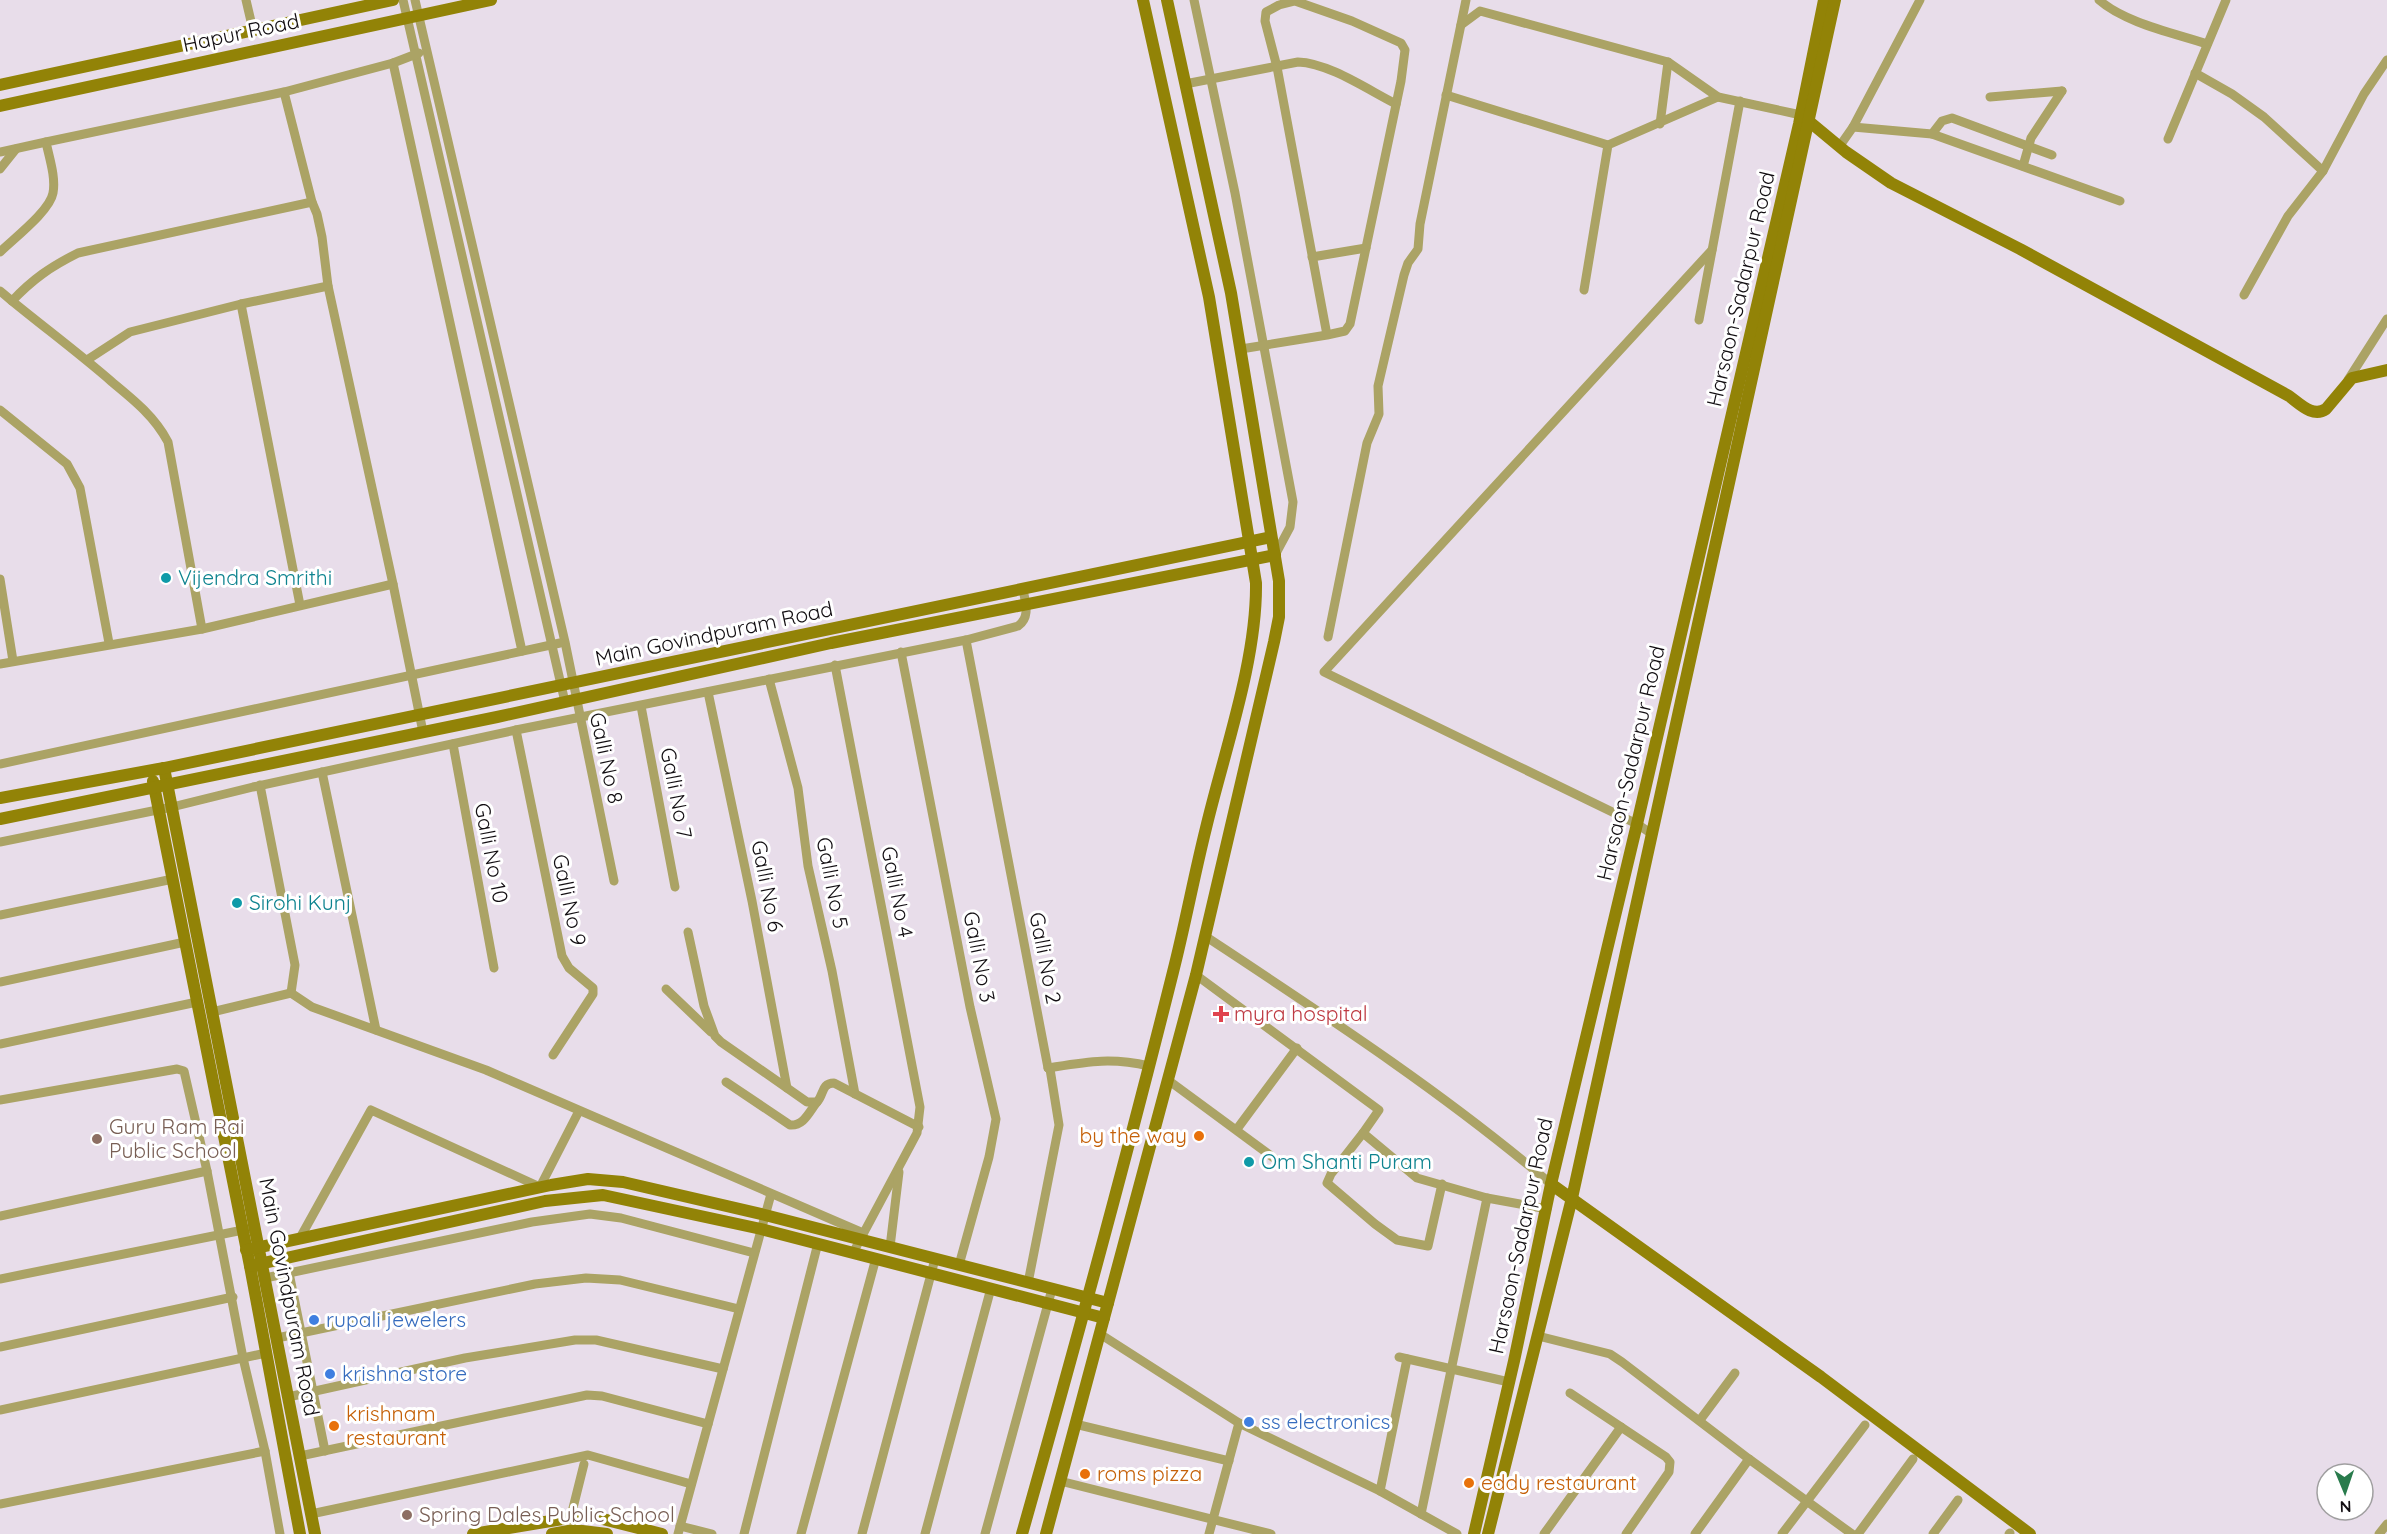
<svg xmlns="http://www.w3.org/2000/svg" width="2387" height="1534" font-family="Quicksand,sans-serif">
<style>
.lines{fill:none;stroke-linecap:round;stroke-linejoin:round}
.street{stroke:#aba365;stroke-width:9}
.secondary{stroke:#928307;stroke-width:12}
.culture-dot{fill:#0f9aa8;stroke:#fff;stroke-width:2}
.health-dot{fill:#e0444e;stroke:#fff;stroke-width:2}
.food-dot{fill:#e8710a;stroke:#fff;stroke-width:2}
.education-dot{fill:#8d6e63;stroke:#fff;stroke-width:2}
.shop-dot{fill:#3f7fe0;stroke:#fff;stroke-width:2}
.labels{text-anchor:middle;stroke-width:6;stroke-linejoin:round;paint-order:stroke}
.street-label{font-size:21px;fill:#120e12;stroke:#fff}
.culture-label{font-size:21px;fill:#0d838f;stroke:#fff;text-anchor:start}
.health-label{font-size:21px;fill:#be3a42;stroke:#fff;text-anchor:start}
.education-label{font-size:21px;fill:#785e54;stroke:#fff;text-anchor:start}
.food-label{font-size:21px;fill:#c56008;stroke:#fff;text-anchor:start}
.shop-label{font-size:21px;fill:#366cbe;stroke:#fff;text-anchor:start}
</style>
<rect width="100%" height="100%" fill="#e8ddea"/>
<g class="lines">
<g class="street">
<path d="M246,0L253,30"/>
<path d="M403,0L565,702"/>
<path d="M415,0L565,642L614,881"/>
<path d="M1194,0L1235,193L1293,502L1290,527L1275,555"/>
<path d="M2099,0C2125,23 2174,33 2207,44"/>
<path d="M1461,25L1480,11L1668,62L1718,97L1801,115"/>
<path d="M393,63L522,651"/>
<path d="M2195,73L2232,94L2264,117L2323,171"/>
<path d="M1185,84L1298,62C1329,63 1368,90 1396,104"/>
<path d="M284,92L312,202L317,214L322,237L328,286L393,584L423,732"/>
<path d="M1446,95L1608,145"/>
<path d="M1990,97L2062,91"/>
<path d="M1660,124L1668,62"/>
<path d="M1853,127L1932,134L1942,121L1952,118L2052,155"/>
<path d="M1932,134L2120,201"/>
<path d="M2168,139L2226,0"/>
<path d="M1839,147L1853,127L1920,0"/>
<path d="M0,152L46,142"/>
<path d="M2023,166L2031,138L2062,91"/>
<path d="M0,169L16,149"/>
<path d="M0,252C13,239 50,211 53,193C56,177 49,157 46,142L284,92L393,63L419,53"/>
<path d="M1312,257L1366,248"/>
<path d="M1584,290L1608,145L1718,97"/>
<path d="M0,291L12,301"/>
<path d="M2244,295L2288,216L2323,171L2364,94L2387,60"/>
<path d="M241,304L300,605"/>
<path d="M1699,320L1740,101"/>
<path d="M1241,349L1327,335L1345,331L1350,324L1401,81L1405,50L1401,43L1352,21L1295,1L1279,5L1266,12L1265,21L1277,67L1327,335"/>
<path d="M87,360L130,332L241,304L328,286"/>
<path d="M2348,380L2387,319"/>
<path d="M0,410L67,464L80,488L109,643"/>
<path d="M0,579L13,661"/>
<path d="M202,629L168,442C155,417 134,400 112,382C80,354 45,328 12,301C33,279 50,267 78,253L312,202"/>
<path d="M1328,637L1367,443L1379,414L1378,386L1404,275L1408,263L1418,249L1420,224L1466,0"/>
<path d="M966,640L1048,1068L1050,1069L1059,1125L1028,1283"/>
<path d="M901,652L970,1007L996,1119L989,1157L959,1265"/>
<path d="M0,664L202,629L393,584"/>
<path d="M835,665L920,1107L917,1133L853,1253"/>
<path d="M769,679L798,788L808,866L832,971L855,1094"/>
<path d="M708,692L752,901L787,1088"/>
<path d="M641,706L675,887"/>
<path d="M516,730L562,956L569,968L593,988V994L553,1055"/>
<path d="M453,744L494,968"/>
<path d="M0,764L560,643"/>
<path d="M322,772L376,1030"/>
<path d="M260,785L295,965L291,993"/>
<path d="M1652,834L1637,824L1324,672L1712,250"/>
<path d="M0,842L172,807L253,787L516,730L966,640L1018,626C1031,617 1025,602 1023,589"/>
<path d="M0,915L173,879"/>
<path d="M688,932L704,1006L715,1036L721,1042L807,1102H817C824,1095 821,1083 834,1083L919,1127"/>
<path d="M1205,936C1323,1014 1443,1092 1551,1184"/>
<path d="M1196,975L1379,1110L1363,1133L1417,1178L1487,1198L1547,1209"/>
<path d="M0,982L185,942"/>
<path d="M666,989L711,1032"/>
<path d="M212,1012L291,993L312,1007L486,1070L863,1233"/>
<path d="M0,1044L197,1002"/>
<path d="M1048,1068C1086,1062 1110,1057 1149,1066"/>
<path d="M1168,1080L1282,1164"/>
<path d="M726,1082L790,1125C804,1126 809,1112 817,1102"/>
<path d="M0,1100L177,1069L184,1071L207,1171L243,1358L265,1451L280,1534"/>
<path d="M1237,1129L1297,1048"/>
<path d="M1363,1133L1331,1174L1327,1183L1375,1224L1397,1240L1428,1246L1442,1184"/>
<path d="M0,1216L207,1171"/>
<path d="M300,1238L371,1110L540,1187L579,1111"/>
<path d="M890,1247L899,1172"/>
<path d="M289,1273L325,1451"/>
<path d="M265,1278L532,1222L590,1214L621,1218L754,1253"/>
<path d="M0,1279L248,1229"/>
<path d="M1100,1334L1239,1423L1380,1491L1457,1534"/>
<path d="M1538,1336L1610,1354L1622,1362L1749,1459L1852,1534"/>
<path d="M277,1338L535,1284L586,1278L620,1280L739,1309"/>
<path d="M0,1347L233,1297"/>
<path d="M1399,1357L1509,1382"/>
<path d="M1570,1393L1666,1457L1670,1462L1669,1472L1626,1534"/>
<path d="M288,1397L465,1358L575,1340H596L723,1369"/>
<path d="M0,1410L266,1353"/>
<path d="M1700,1420L1735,1373"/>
<path d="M1075,1424L1229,1461"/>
<path d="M300,1456L587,1395L602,1396L708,1424"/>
<path d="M1060,1481L1271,1534"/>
<path d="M1380,1491L1407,1359"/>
<path d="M0,1504L265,1451"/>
<path d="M311,1514L588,1455L691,1484"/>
<path d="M1421,1514L1487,1198"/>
<path d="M571,1516L584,1464"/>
<path d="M680,1526L712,1534"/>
<path d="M678,1534L771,1194"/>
<path d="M744,1534L818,1243"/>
<path d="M801,1534L876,1258"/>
<path d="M862,1534L935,1259"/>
<path d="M925,1534L991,1288"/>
<path d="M985,1534L1052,1289"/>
<path d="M1209,1534L1239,1423"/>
<path d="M1544,1534L1621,1427"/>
<path d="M1695,1534L1749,1459"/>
<path d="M1782,1534L1865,1425"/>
<path d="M1858,1534L1913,1459"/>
<path d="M1933,1534L1958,1500"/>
<path d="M2009,1534L2010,1533"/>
<path d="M2379,1534L2387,1524"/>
</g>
<g class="secondary">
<path d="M0,85L393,0"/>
<path d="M0,106L491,0"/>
<path d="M1805,118L1846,152L1891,183L2020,249L2289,396C2300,404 2313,418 2326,409L2352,378L2387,370"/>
<path d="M164,768L315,1534"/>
<path d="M153,781L250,1266L300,1534"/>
<path d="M0,798L164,768L1271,537"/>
<path d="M0,819L497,717L831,643L1275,555"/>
<path d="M1551,1184L1821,1377L2030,1534"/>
<path d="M246,1250L551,1185L588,1179L623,1182L765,1215L1108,1303"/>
<path d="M250,1266L545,1201L603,1195L761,1229L1104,1318"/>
<path d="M473,1534L587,1515L662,1534"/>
<path d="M552,1534L574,1530L607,1534"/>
<path d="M1022,1534C1075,1347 1126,1160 1173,972C1185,925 1194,876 1206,828C1224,752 1257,661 1256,583L1209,297L1143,0"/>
<path d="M1046,1534L1196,975L1274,642L1279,617V581L1231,293L1167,0"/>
<path d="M1474,1534L1514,1361L1551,1184L1637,824L1799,124L1824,0"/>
<path d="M1488,1534L1572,1198L1835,0"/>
</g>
</g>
<g class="culture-dot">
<circle cx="166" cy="578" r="6"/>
<circle cx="237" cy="903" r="6"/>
<circle cx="1249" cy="1162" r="6"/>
</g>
<path class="health-dot" d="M1218 1005h6v6h6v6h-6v6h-6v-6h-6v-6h6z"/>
<g class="food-dot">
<circle cx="1199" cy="1136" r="6"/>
<circle cx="334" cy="1426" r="6"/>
<circle cx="1085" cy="1474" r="6"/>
<circle cx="1469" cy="1483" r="6"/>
</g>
<g class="education-dot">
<circle cx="97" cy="1139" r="6"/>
<circle cx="407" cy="1515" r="6"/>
</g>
<g class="shop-dot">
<circle cx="314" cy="1320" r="6"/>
<circle cx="330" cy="1374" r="6"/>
<circle cx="1249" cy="1422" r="6"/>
</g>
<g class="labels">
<g class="street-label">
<text transform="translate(241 33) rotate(-12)" y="7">Hapur Road</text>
<text transform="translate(1741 289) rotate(-77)" y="7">Harsaon-Sadarpur Road</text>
<text transform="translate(714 634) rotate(-12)" y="7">Main Govindpuram Road</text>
<text transform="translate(606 758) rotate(78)" y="7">Galli No 8</text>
<text transform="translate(1631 763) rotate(-77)" y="7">Harsaon-Sadarpur Road</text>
<text transform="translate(676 793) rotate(79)" y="7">Galli No 7</text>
<text transform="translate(491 853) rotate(79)" y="7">Galli No 10</text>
<text transform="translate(832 883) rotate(79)" y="7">Galli No 5</text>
<text transform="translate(767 886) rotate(79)" y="7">Galli No 6</text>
<text transform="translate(897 892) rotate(79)" y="7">Galli No 4</text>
<text transform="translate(569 900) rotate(78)" y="7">Galli No 9</text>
<text transform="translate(979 957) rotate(79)" y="7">Galli No 3</text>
<text transform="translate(1045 958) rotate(79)" y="7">Galli No 2</text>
<text transform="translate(1521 1236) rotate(-78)" y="7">Harsaon-Sadarpur Road</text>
<text transform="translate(289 1297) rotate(79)" y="7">Main Govindpuram Road</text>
</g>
<g class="culture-label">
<text x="178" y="585">Vijendra Smrithi</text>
<text x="249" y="910">Sirohi Kunj</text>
<text x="1261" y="1169">Om Shanti Puram</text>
</g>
<g class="health-label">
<text x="1234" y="1021">myra hospital</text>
</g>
<g class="education-label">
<text x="109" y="1134">Guru Ram Rai<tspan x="109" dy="24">Public School</tspan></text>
<text x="419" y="1522">Spring Dales Public School</text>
</g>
<g class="food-label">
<text x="1187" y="1143" text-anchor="end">by the way</text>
<text x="346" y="1421">krishnam<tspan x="346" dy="24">restaurant</tspan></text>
<text x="1097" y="1481">roms pizza</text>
<text x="1481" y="1490">eddy restaurant</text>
</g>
<g class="shop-label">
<text x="326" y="1327">rupali jewelers</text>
<text x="342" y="1381">krishna store</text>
<text x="1261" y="1429">ss electronics</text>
</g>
</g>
<g transform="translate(2345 1492) rotate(178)"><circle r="28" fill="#ffffff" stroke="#a09fa0" stroke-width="1.5"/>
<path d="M0-4.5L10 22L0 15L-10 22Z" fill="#297b4c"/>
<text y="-9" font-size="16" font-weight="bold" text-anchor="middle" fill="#120e12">N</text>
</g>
</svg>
